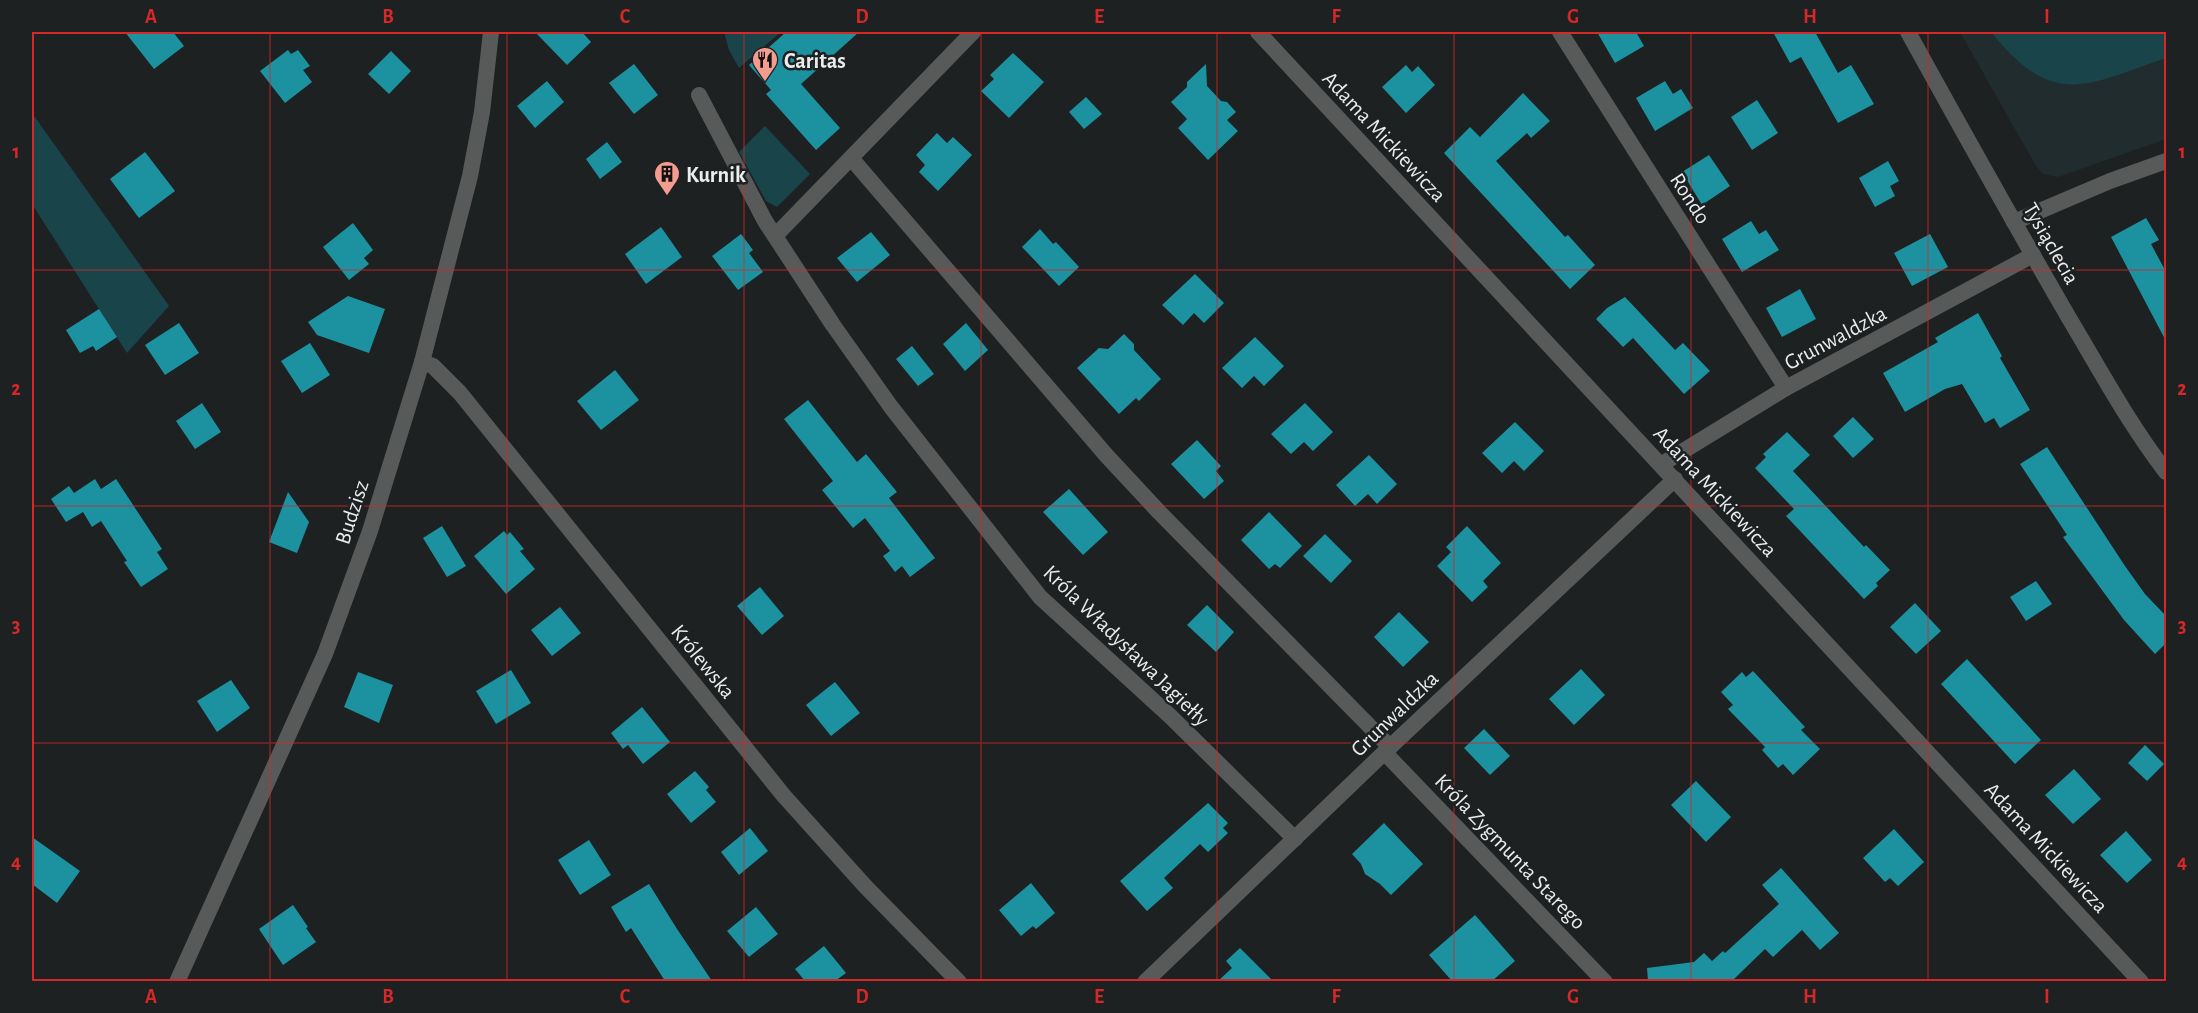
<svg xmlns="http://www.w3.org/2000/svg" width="2198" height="1013" font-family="'Alegreya Sans',sans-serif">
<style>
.built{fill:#212c2e}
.green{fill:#18444a}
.building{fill:#1c91a0}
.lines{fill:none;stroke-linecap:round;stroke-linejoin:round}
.minor{stroke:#585a5a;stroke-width:16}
.tertiary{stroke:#585a5a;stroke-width:16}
.grid{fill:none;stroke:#d62828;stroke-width:1.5;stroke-opacity:0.55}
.labels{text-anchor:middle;stroke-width:5;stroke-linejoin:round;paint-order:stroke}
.poi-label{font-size:22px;font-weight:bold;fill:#eaeced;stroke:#1d2121;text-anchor:start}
.street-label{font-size:22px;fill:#eaeced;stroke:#1d2121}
.neatline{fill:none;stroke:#d62828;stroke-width:2}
.grid-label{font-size:20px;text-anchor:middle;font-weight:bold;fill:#d62828}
</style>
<rect width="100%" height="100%" fill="#1d2121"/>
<path class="built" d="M1960,32H2166V139L2058,177L2043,174L2036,166Z"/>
<g class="green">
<path d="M724,32H781L739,68L729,50Z"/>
<path d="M1991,32H2166V58C2085,86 2053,109 1991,32Z"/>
<path d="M32,113L169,306L127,353L32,204Z"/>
<path d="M765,126L810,174L777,207L766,201L739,152Z"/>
</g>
<g class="building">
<path d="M125,32H173L184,46L154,69Z"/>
<path d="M535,32H582L591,42L567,65Z"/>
<path d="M786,32H859L801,84L840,128L816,150L766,94L771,90L749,65Z"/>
<path d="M1597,32H1636L1644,46L1615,63Z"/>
<path d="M1773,32H1815L1838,73L1851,65L1874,104L1838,123L1801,57L1790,63Z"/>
<path d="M288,50L291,54L298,50L310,66L303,70L312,82L285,103L260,71Z"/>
<path d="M391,51L411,71L389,94L368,74Z"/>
<path d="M1013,53L1044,82L1009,118L981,91L994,79L990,75Z"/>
<path d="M634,64L658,95L634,114L609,83Z"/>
<path d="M1206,64L1207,86L1221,101L1227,102L1236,112L1227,120L1238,131L1208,160L1178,128L1187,119L1171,102L1187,87V82Z"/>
<path d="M1406,65L1412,72L1418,66L1435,85L1406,113L1382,87Z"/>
<path d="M547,81L564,102L535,128L517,106Z"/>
<path d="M1665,81L1673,94L1681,89L1693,108L1655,131L1636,98Z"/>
<path d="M1523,93L1550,121L1531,138L1527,133L1496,161L1565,237L1568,235L1595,265L1570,289L1444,153L1470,127L1480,137Z"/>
<path d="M1086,97L1102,114L1084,129L1069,112Z"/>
<path d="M1757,100L1778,133L1752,150L1731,117Z"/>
<path d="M937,133L947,143L953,137L972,155L938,191L919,172L925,165L916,155Z"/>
<path d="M607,142L622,162L600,179L586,159Z"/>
<path d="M145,152L175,191L139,218L110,179Z"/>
<path d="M1709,155L1730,186L1702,205L1682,172Z"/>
<path d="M1888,161L1899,181L1890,186L1895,196L1875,207L1859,178Z"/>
<path d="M2146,218L2159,240L2151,244L2166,272V341L2111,237Z"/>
<path d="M1751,221L1759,234L1766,230L1779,250L1742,272L1722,239Z"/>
<path d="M353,223L373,250L364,258L369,264L349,280L323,247Z"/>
<path d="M661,227L682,257L646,284L625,254Z"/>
<path d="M1040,229L1053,244L1056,242L1079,267L1059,286L1022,247Z"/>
<path d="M871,232L890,255L857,282L837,258Z"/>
<path d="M741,234L753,250L749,253L763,272L738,290L712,256Z"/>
<path d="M1930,234L1948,267L1912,286L1894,253Z"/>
<path d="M1195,274L1224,303L1204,323L1194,313L1183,325L1162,305Z"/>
<path d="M1800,289L1816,319L1782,337L1766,308Z"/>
<path d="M348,296L385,309L369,353L317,335L308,322Z"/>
<path d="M1625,297L1675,350L1683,343L1710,371L1684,394L1633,338L1623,347L1596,319L1607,308Z"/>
<path d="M99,309L117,337L96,351L93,346L80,353L66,330Z"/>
<path d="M1978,313L2002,356L2000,358L2030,410L2000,428L1994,418L1985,423L1962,384L1945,389L1905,412L1883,373L1938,342L1935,338Z"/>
<path d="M179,323L199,353L165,375L145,345Z"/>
<path d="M966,323L988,350L965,371L943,344Z"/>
<path d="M1124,334L1134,344V350L1161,379L1139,401L1136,398L1119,414L1077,368L1099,348L1108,349Z"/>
<path d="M1255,337L1284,366L1264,386L1254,376L1242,388L1222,368Z"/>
<path d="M310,343L330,375L302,393L281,361Z"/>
<path d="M912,346L934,374L918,386L896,359Z"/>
<path d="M615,370L639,400L601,430L577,401Z"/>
<path d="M808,400L857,462L866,454L897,492L889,498L935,558L910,577L902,566L895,572L883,556L890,551L865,518L853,528L822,490L833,481L784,419Z"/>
<path d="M202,403L221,432L195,449L176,421Z"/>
<path d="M1305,403L1333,432L1313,451L1304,442L1291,454L1271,434Z"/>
<path d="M1853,417L1874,439L1853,458L1833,436Z"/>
<path d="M1515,422L1544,451L1524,471L1514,461L1502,473L1482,453Z"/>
<path d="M1787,432L1810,455L1793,471L1864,547L1866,545L1890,570L1876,583L1878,586L1864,599L1786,516L1794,509L1755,468L1766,457L1763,454Z"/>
<path d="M1197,440L1221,466L1216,471L1224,481L1204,499L1171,464Z"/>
<path d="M2047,447L2125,566L2145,594L2166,616V643L2155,654L2124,620L2063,537L2067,535L2020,464Z"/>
<path d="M1369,455L1397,484L1377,504L1368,494L1355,506L1336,485Z"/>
<path d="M95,479L101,489L116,479L162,549L157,552L168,569L141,587L124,562L127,561L101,521L92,527L83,512L66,522L51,499L69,486L74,493Z"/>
<path d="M1069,489L1108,532L1083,555L1043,512Z"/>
<path d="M288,492L309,522L297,553L269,542Z"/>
<path d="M1269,512L1302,546L1280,568L1275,564L1269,569L1241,540Z"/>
<path d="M442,526L466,566L447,577L423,538Z"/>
<path d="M1467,526L1501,563L1483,581L1488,587L1472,602L1437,566L1451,552L1446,547Z"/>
<path d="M504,531L507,535L510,532L524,549L520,551L535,569L506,594L474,556Z"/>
<path d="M1325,534L1352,561L1331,583L1303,556Z"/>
<path d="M2036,581L2052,604L2026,621L2010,597Z"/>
<path d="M760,587L784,616L762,635L737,606Z"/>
<path d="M1915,603L1941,631L1916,654L1890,627Z"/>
<path d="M1207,605L1234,632L1216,652L1187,625Z"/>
<path d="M560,607L581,633L552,656L531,630Z"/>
<path d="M1399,612L1429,642L1403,667L1374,637Z"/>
<path d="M1967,659L2041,740L2015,764L1941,684Z"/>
<path d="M1581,669L1605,695L1574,725L1549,699Z"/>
<path d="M511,670L531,703L496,724L476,691Z"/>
<path d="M1753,671L1805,727L1801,730L1820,749L1793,775L1783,764L1778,768L1762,750L1765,747L1728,709L1733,705L1721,692L1742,672L1746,677Z"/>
<path d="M358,672L393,685L379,723L344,707Z"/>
<path d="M231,680L250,708L217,732L197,701Z"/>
<path d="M835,682L860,713L831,736L806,705Z"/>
<path d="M642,707L670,742L643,764L628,745L623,749L611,733Z"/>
<path d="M1484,729L1510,756L1490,775L1464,748Z"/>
<path d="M2145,745L2164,764L2147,781L2128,763Z"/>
<path d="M2074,769L2101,799L2073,824L2045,795Z"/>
<path d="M695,771L709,787L706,790L716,802L691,823L667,794Z"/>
<path d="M1696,781L1731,817L1706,842L1671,805Z"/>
<path d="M1208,803L1228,823L1223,828L1228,833L1208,852L1200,844L1164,878L1173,888L1147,911L1120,881Z"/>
<path d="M1384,823L1423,864L1391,895L1380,884L1365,874L1361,864L1352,854Z"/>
<path d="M750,828L768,851L739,875L721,852Z"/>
<path d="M1894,829L1924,862L1898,886L1890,878L1885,882L1863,858Z"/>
<path d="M2126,831L2152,860L2127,883L2100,855Z"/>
<path d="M32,837L80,871L57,903L32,884Z"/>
<path d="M589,840L611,875L580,895L558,860Z"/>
<path d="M1781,868L1839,933L1820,950L1802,930L1773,957L1765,949L1732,981H1648L1647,968L1694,962L1704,953L1712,961L1723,951L1725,953L1779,904L1762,885Z"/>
<path d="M1031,883L1055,913L1036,929L1033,926L1021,936L999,910Z"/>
<path d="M649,884L677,929L712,981H665L631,928L626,932L611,907Z"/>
<path d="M293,905L308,927L306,928L316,942L283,965L259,929Z"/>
<path d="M756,907L778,934L749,957L727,931Z"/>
<path d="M1475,915L1515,961L1492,981H1452L1429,955Z"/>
<path d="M824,946L846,973L835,981H805L795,969Z"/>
<path d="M1240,948L1273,981H1218L1232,968L1226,961Z"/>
</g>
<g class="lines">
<g class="minor">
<path d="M1258,32L2141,982"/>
<path d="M1560,32L1786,388"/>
<path d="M699,95L765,221L833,325L891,407L1040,597L1170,716L1295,839"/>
<path d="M851,158L1106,455L1159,512L1390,747"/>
<path d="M2014,222L2110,181L2166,161"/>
<path d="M775,236L973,32"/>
<path d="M422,362L433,366L460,393L784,796L865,886L959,982"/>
<path d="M1662,464L1786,388L2033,255"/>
<path d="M1385,753L1605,982"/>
<path d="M177,982L325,654L370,531L422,362L470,176L482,112L491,32"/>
<path d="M1145,982L1390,747L1675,479"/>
</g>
<path class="tertiary" d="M1908,32C1961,128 2014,223 2069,318C2100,370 2129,424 2166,472"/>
</g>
<path class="grid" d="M270,32V982M507,32V982M744,32V982M981,32V982M1217,32V982M1454,32V982M1691,32V982M1928,32V982M32,270H2166M32,506H2166M32,743H2166"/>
<defs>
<symbol id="restaurant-pin" viewBox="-11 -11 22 30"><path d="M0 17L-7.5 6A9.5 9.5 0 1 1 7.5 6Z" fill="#f59c91" stroke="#1d2121"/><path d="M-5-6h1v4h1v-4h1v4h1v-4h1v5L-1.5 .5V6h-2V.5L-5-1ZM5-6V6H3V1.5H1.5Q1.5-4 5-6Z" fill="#111"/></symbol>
<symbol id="building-pin" viewBox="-11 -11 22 30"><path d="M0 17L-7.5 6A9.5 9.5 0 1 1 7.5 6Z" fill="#f59c91" stroke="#1d2121"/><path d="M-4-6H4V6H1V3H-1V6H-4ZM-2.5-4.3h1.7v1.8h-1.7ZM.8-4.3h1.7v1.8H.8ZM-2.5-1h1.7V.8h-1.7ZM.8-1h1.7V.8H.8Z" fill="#111"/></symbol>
</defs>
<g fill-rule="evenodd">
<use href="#restaurant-pin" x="750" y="45" width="30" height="40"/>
<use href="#building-pin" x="652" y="159" width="30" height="40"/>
</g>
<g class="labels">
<g class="poi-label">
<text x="784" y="68">Caritas</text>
<text x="686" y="182">Kurnik</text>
</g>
<g class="street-label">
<text transform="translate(1385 136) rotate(47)" y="8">Adama Mickiewicza</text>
<text transform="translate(1691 198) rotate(57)" y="8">Rondo</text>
<text transform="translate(2052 243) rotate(60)" y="8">Tysiąclecia</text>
<text transform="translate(1835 337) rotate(-28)" y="8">Grunwaldzka</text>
<text transform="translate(1716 491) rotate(47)" y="8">Adama Mickiewicza</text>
<text transform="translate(351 512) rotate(-72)" y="8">Budzisz</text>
<text transform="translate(1127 645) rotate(44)" y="8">Króla Władysława Jagiełły</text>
<text transform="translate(704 661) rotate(51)" y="8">Królewska</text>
<text transform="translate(1394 713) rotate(-44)" y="8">Grunwaldzka</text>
<text transform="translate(2047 847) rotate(47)" y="8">Adama Mickiewicza</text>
<text transform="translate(1511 851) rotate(46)" y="8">Króla Zygmunta Starego</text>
</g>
</g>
<rect width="2198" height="1013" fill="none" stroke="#1d2121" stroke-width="66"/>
<rect x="33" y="33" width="2132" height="947" class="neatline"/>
<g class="grid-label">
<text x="151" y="23">A</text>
<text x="388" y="23">B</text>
<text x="625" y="23">C</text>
<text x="862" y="23">D</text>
<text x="1099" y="23">E</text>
<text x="1336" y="23">F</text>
<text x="1573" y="23">G</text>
<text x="1810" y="23">H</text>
<text x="2047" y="23">I</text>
<text x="16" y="158">1</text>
<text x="2182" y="158">1</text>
<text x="16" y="395">2</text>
<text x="2182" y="395">2</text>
<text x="16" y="632">3</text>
<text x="2182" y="632">3</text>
<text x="16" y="868">4</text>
<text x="2182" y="868">4</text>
<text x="151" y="1003">A</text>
<text x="388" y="1003">B</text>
<text x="625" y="1003">C</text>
<text x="862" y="1003">D</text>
<text x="1099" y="1003">E</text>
<text x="1336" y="1003">F</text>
<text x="1573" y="1003">G</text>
<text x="1810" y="1003">H</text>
<text x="2047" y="1003">I</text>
</g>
</svg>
